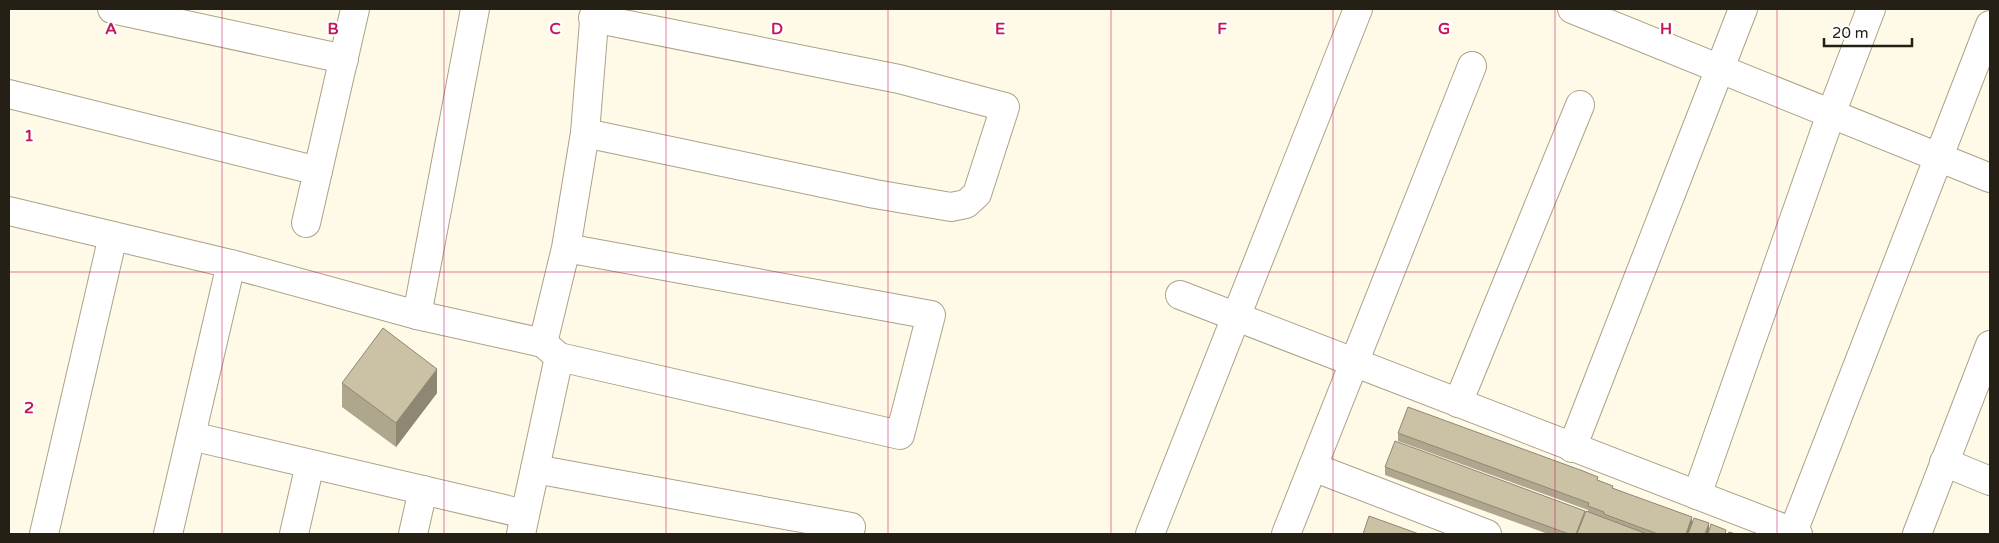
<svg xmlns="http://www.w3.org/2000/svg" width="1999" height="543" font-family="'Varela Round',sans-serif">
<style>
.lines{fill:none;stroke-linecap:round;stroke-linejoin:round}
.minor-casing{stroke:#aca287;stroke-width:30}
.minor{stroke:#fff;stroke-width:28}
.wall{fill:#afa68e}
.shaded-wall{fill:#8e8774}
.building{fill:#cbc1a5;stroke:#8e8774}
.grid{fill:none;stroke:#c2185b;stroke-width:1;stroke-opacity:0.55}
.grid-label{font-size:16px;text-anchor:middle;font-weight:bold;fill:#c2185b;stroke:#fff;stroke-width:4.5;stroke-linejoin:round;paint-order:stroke}
</style>
<rect width="100%" height="100%" fill="#fff9e7"/>
<g class="lines">
<defs>
<g id="minor">
<path d="M112,9L344,59"/>
<path d="M1572,9L1990,178"/>
<path d="M9,94L318,171"/>
<path d="M585,133L875,194L951,207L966,204L977,194L1005,107L899,79L593,18"/>
<path d="M9,211L231,264L417,315L543,343"/>
<path d="M306,223L355,9"/>
<path d="M566,248L931,315L900,435L559,357L543,343L566,248L585,133L595,9"/>
<path d="M1180,295L1793,532L1792,534"/>
<path d="M417,315L475,9"/>
<path d="M1458,403L1580,105"/>
<path d="M191,436L525,514"/>
<path d="M1572,448L1743,9"/>
<path d="M1944,462L1990,481"/>
<path d="M1313,467L1487,534"/>
<path d="M535,469L851,527L849,534"/>
<path d="M1697,495L1831,114L1871,9"/>
<path d="M44,534L113,236"/>
<path d="M168,534L231,264"/>
<path d="M294,534L310,464"/>
<path d="M413,534L423,490"/>
<path d="M521,534L559,357"/>
<path d="M1150,534L1358,9"/>
<path d="M1286,534L1472,66"/>
<path d="M1798,534L1793,532L1990,25"/>
<path d="M1917,534L1990,345"/>
</g>
</defs>
<use href="#minor" class="minor-casing"/>
<use href="#minor" class="minor"/>
</g>
<g class="wall">
<path d="M342,383L437,393L396,447L342,407Z"/>
<path d="M1398,433L1598,480L1613,488L1692,521L1709,531L1726,534H1548L1385,475V467L1585,514L1588,512V510L1398,441Z"/>
</g>
<g class="shaded-wall">
<path d="M437,369V393L396,447V423Z"/>
<path d="M1692,517V525L1689,534H1686Z"/>
<path d="M1709,523V531L1708,534H1705Z"/>
</g>
<g class="building">
<path d="M383,328L437,369L396,423L342,383Z"/>
<path d="M1408,407L1583,471L1598,477L1597,480L1613,486L1612,488L1692,517L1686,534H1658L1604,514V512L1588,506L1589,503L1398,433Z"/>
<path d="M1395,441L1585,511L1576,534H1569L1385,467Z"/>
<path d="M1586,511L1647,534H1577Z"/>
<path d="M1369,516L1419,534H1363Z"/>
<path d="M1694,518L1709,523L1705,534H1688Z"/>
<path d="M1711,524L1726,530L1725,534H1708Z"/>
<path d="M1729,532L1736,534H1728Z"/>
</g>
<path class="grid" d="M222,9V534M444,9V534M666,9V534M888,9V534M1111,9V534M1333,9V534M1555,9V534M1777,9V534M9,272H1990"/>
<g class="grid-label">
<text x="111" y="34">A</text>
<text x="333" y="34">B</text>
<text x="555" y="34">C</text>
<text x="777" y="34">D</text>
<text x="1000" y="34">E</text>
<text x="1222" y="34">F</text>
<text x="1444" y="34">G</text>
<text x="1666" y="34">H</text>
<text x="29" y="141">1</text>
<text x="29" y="413">2</text>
</g>
<rect width="1999" height="543" fill="none" stroke="#242016" stroke-width="20"/>
<path d="M1824 38v8h88v-8" fill="none" stroke="#242016" stroke-width="2.5"/>
<text x="1832" y="38" font-size="15" fill="#242016" stroke="#ffffff" stroke-width="4" paint-order="stroke">20 m</text>
</svg>
